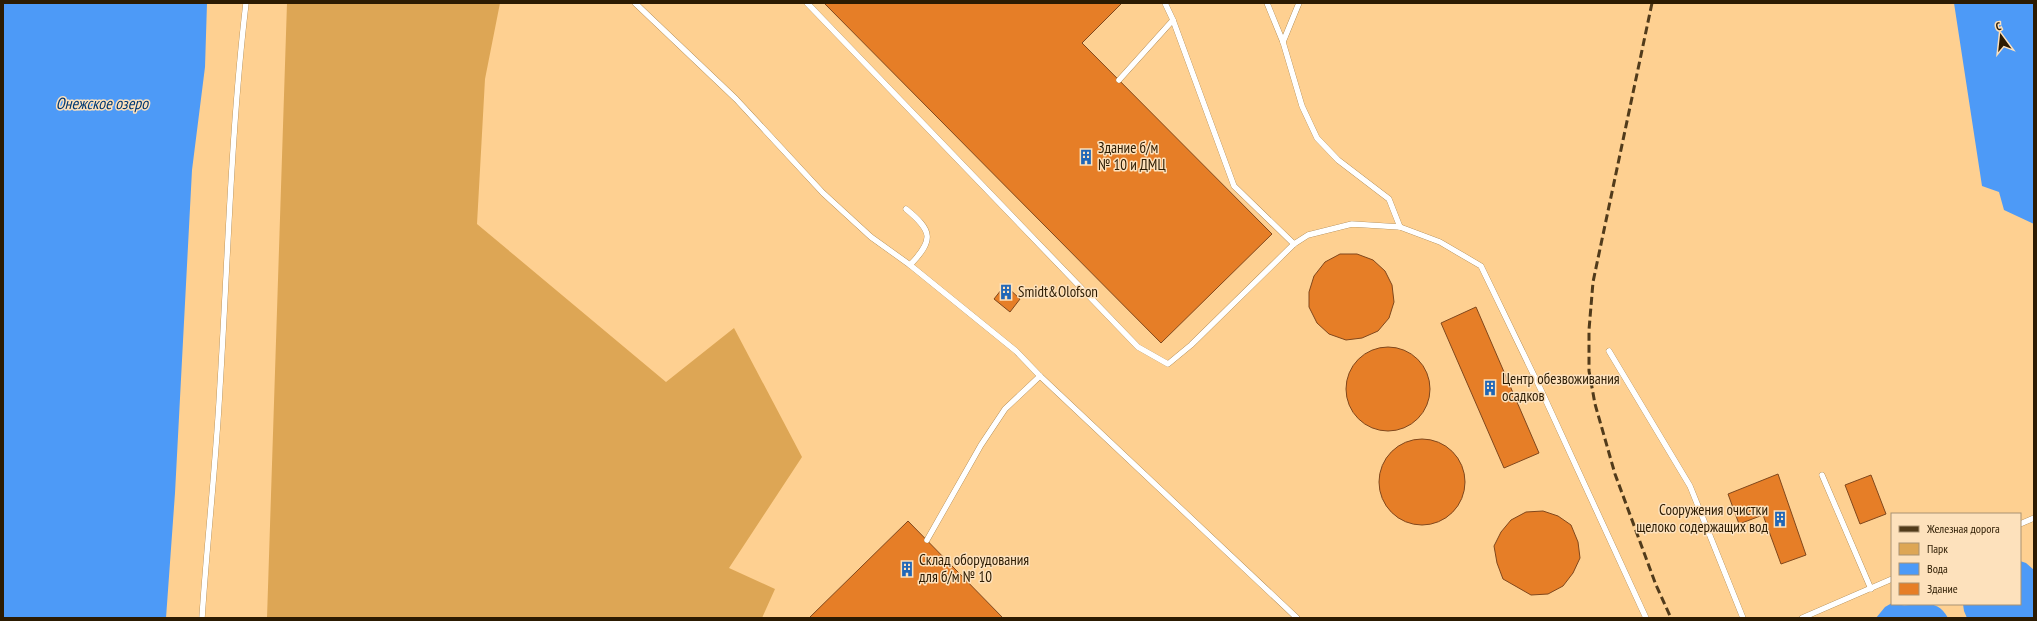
<svg xmlns="http://www.w3.org/2000/svg" width="2037" height="621" font-family="'PT Sans Narrow',sans-serif">
<style>
.green{fill:#dda655}
.water{fill:#4d9af7}
.building{fill:#e67e27;stroke:#80471c}
.lines{fill:none;stroke-linecap:round;stroke-linejoin:round}
.service-casing{stroke:#9d7335;stroke-width:6}
.service{stroke:#fff;stroke-width:5.5}
.rail{stroke:#513b1b;stroke-width:3;stroke-dasharray:8 4;stroke-linecap:butt}
.labels{text-anchor:middle;stroke-width:3;stroke-linejoin:round;paint-order:stroke}
.poi-label{font-size:15px;fill:#2c1b02;stroke:#fde1bc;text-anchor:start}
.water-label{font-size:16px;font-style:italic;fill:#013872;stroke:#fde1bc}
</style>
<rect width="100%" height="100%" fill="#fed091"/>
<path class="green" d="M287,3H500L485,79L477,224L666,382L734,328L802,457L729,568L775,589L762,618H267Z"/>
<g class="water">
<path d="M3,3H207L205,67L192,170L175,493L166,618H3Z"/>
<path d="M1954,3H2034V224L2004,210L1999,192L1982,186Z"/>
<path d="M2020,561L2026,563L2034,570V618H1967L1964,611L1963,604H2020Z"/>
<path d="M1892,603C1912,611 1934,592 1948,618H1876L1885,607Z"/>
</g>
<g class="building">
<path d="M824,3H1122L1082,43L1272,234L1161,343Z"/>
<path d="M1340,254H1357L1373,260L1385,271L1392,285L1394,302L1389,318L1378,331L1362,338L1346,340L1329,334L1317,323L1309,307V292L1314,276L1325,262Z"/>
<path d="M1005,285L1020,299L1010,312L994,299Z"/>
<path d="M1476,307L1539,453L1504,468L1441,323Z"/>
<circle cx="1388" cy="389" r="42"/>
<circle cx="1422" cy="482" r="43"/>
<path d="M1778,474L1806,555L1781,564L1763,515L1739,524L1728,494Z"/>
<path d="M1871,475L1886,514L1860,524L1845,485Z"/>
<path d="M1543,511L1558,516L1571,525L1578,542L1580,558L1573,573L1563,586L1548,594L1531,595L1503,579L1497,563L1494,546L1501,532L1511,520L1526,512Z"/>
<path d="M908,521L1003,618H809Z"/>
</g>
<g class="lines">
<defs>
<g id="service">
<path d="M635,3L736,99L823,193L871,237L910,265L1016,351L1040,376L1297,618"/>
<path d="M807,3L1138,347L1168,364L1191,345L1294,244L1308,235L1352,224L1400,227L1440,242L1481,266L1541,390L1646,618"/>
<path d="M1165,3L1173,20L1234,186L1294,244"/>
<path d="M1267,3L1283,42L1302,106L1317,138L1338,160L1389,199L1400,227"/>
<path d="M1283,42L1299,3"/>
<path d="M1119,80L1173,20"/>
<path d="M906,209C933,231 934,240 910,265"/>
<path d="M1609,351L1690,486L1743,618"/>
<path d="M1822,475L1871,589"/>
<path d="M2020,524L2034,518"/>
<path d="M927,540L981,445L1005,409L1040,376"/>
<path d="M202,618C207,541 216,464 220,386C228,258 231,130 246,3"/>
<path d="M1802,618L1892,579"/>
</g>
</defs>
<use href="#service" class="service-casing"/>
<use href="#service" class="service"/>
<path class="rail" d="M1652,3L1593,282L1589,330V371L1595,404L1615,474L1656,585L1671,618"/>
</g>
<defs>
<symbol id="building-bare" viewBox="-9 -9 18 18"><path d="M-4-6H4V6H1V3H-1V6H-4ZM-2.5-4.3h1.7v1.8h-1.7ZM.8-4.3h1.7v1.8H.8ZM-2.5-1h1.7V.8h-1.7ZM.8-1h1.7V.8H.8Z" fill="#2167b7" stroke="#fde1bc" stroke-width="2.5" paint-order="stroke"/></symbol>
</defs>
<g fill-rule="evenodd">
<use href="#building-bare" x="1075" y="146" width="22" height="22"/>
<use href="#building-bare" x="995" y="281" width="22" height="22"/>
<use href="#building-bare" x="1479" y="377" width="22" height="22"/>
<use href="#building-bare" x="1769" y="508" width="22" height="22"/>
<use href="#building-bare" x="896" y="558" width="22" height="22"/>
</g>
<g class="labels">
<g class="poi-label">
<text x="1098" y="153">Здание б/м<tspan x="1098" dy="17">№ 10 и ДМЦ</tspan></text>
<text x="1018" y="297">Smidt&amp;Olofson</text>
<text x="1502" y="384">Центр обезвоживания<tspan x="1502" dy="17">осадков</tspan></text>
<text x="1768" y="515" text-anchor="end">Сооружения очистки<tspan x="1768" dy="17">щелоко содержащих вод</tspan></text>
<text x="919" y="565">Склад оборудования<tspan x="919" dy="17">для б/м № 10</tspan></text>
</g>
<g class="water-label">
<text x="102" y="109">Онежское озеро</text>
</g>
</g>
<rect width="2037" height="621" fill="none" stroke="#2c1b02" stroke-width="8"/>
<rect x="1891" y="513" width="130" height="92" fill="#fde1bc" stroke="#a99272"/>
<rect x="1899" y="526" width="20" height="6" fill="#513b1b" stroke="#a99272"/>
<text x="1927" y="533" font-size="12" fill="#2c1b02">Железная дорога</text>
<rect x="1899" y="543" width="20" height="12" fill="#dda655" stroke="#a99272"/>
<text x="1927" y="553" font-size="12" fill="#2c1b02">Парк</text>
<rect x="1899" y="563" width="20" height="12" fill="#4d9af7" stroke="#a99272"/>
<text x="1927" y="573" font-size="12" fill="#2c1b02">Вода</text>
<rect x="1899" y="583" width="20" height="12" fill="#e67e27" stroke="#a99272"/>
<text x="1927" y="593" font-size="12" fill="#2c1b02">Здание</text>
<g transform="translate(2001 36) rotate(345)" stroke="#fde1bc" stroke-width="3" paint-order="stroke">
<path d="M0-3L7 15L0 10L-7 15Z" fill="#2c1b02"/>
<text y="-6" font-size="11" font-weight="bold" text-anchor="middle" fill="#2c1b02">С</text>
</g>
</svg>
